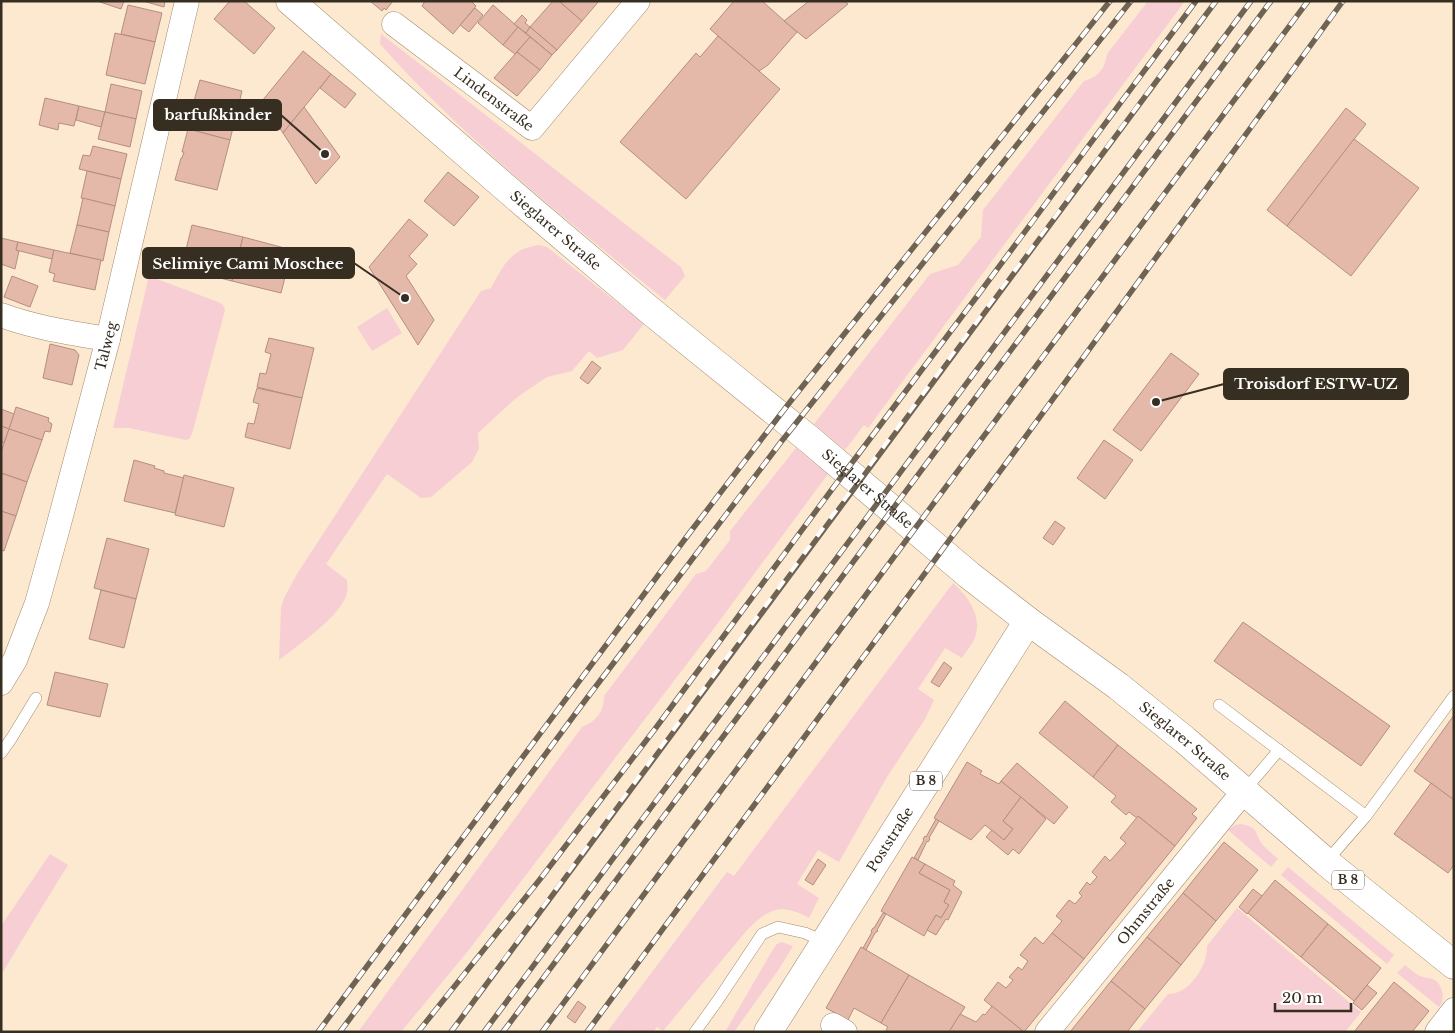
<svg xmlns="http://www.w3.org/2000/svg" width="1455" height="1033" font-family="'Libre Baskerville',serif">
<style>
.green{fill:#f6ced4}
.building{fill:#e4b9a9;stroke:#b38e81}
.lines{fill:none;stroke-linecap:round;stroke-linejoin:round}
.service-casing{stroke:#a18b6e;stroke-width:12}
.minor-casing{stroke:#a18b6e;stroke-width:25}
.tertiary-casing{stroke:#a18b6e;stroke-width:29}
.primary-casing{stroke:#a18b6e;stroke-width:29}
.service{stroke:#fff;stroke-width:11}
.minor{stroke:#fff;stroke-width:24}
.tertiary{stroke:#fff;stroke-width:28}
.primary{stroke:#fff;stroke-width:28}
.rail-casing{stroke:#6f6353;stroke-width:5.5}
.rail{stroke:#fff;stroke-width:4;stroke-dasharray:11;stroke-linecap:butt}
.labels{text-anchor:middle;stroke-width:4.5;stroke-linejoin:round;paint-order:stroke}
.shield{fill:#fff;stroke:#736d64;stroke-width:1}
.shield-label{font-size:12px;font-weight:bold;fill:#372e22}
.street-label{font-size:14px;fill:#372e22;stroke:#fff}
.leader{fill:none;stroke:#372e22;stroke-width:2}
.callout-dot{fill:#372e22;stroke:#fff;stroke-width:2}
.callout{fill:#372e22;stroke:#372e22;stroke-width:2}
.callout-label{font-size:15px;text-anchor:middle;font-weight:bold;fill:#fff}
</style>
<rect width="100%" height="100%" fill="#fce9d0"/>
<g class="green">
<path d="M1148,1H1185L868,428L864,425L845,450L814,424L930,274L958,265L981,237L983,210L1084,81C1099,77 1105,68 1107,54Z"/>
<path d="M381,34C482,111 580,190 681,267L685,276L665,300C568,221 463,138 380,44Z"/>
<path d="M539,245L547,247L644,324L623,350L597,358L589,351L572,371L547,377L526,391L515,399L478,433L479,448L472,462L431,497L421,498L387,474L326,564L347,580C347,583 348,588 347,592C344,614 297,646 279,660L281,608L284,598L297,574L481,291L491,288C504,265 510,249 539,245Z"/>
<path d="M149,276L218,302L223,305L225,310L192,434L189,439L186,440L129,428H113Z"/>
<path d="M387,308L402,333L372,351L357,327Z"/>
<path d="M796,448L828,474L712,631L468,951L401,1032H358L582,727C597,721 604,711 604,696L696,574L706,571L730,540V531Z"/>
<path d="M953,583C967,596 981,613 976,634C974,643 967,650 962,658L945,648L918,689L934,700L925,719L887,777L839,862L818,850L797,884L819,898L809,918C781,903 770,908 748,929L663,1031L657,1027L653,1032H630L627,1030L625,1032H607L727,872L734,876Z"/>
<path d="M1241,824C1261,828 1253,833 1263,845C1267,850 1273,854 1278,859L1271,867L1228,830L1235,825Z"/>
<path d="M50,854L68,865L42,907L1,975V926Z"/>
<path d="M1288,867L1394,955L1387,964L1281,875Z"/>
<path d="M1237,908L1361,1012L1345,1032H1137L1168,994C1189,995 1208,965 1207,946Z"/>
<path d="M782,942L793,946L779,969L734,1032H725L772,951L777,944Z"/>
<path d="M1405,965C1409,968 1413,972 1418,975C1422,978 1428,977 1433,979C1443,984 1446,1000 1439,1007L1397,973Z"/>
</g>
<g class="building">
<path d="M97,1H124L121,9Z"/>
<path d="M143,1H165L164,7Z"/>
<path d="M230,1H244L275,28L254,54L214,19Z"/>
<path d="M370,1H393L386,10L384,8L382,11Z"/>
<path d="M425,1H471L476,6L453,34L422,6Z"/>
<path d="M553,1H559L582,21L557,50L530,27Z"/>
<path d="M559,1H599L582,21Z"/>
<path d="M734,1H762L797,32L768,65L759,71L710,29Z"/>
<path d="M809,1H844L848,4L806,39L784,21Z"/>
<path d="M128,5L162,13L155,42L121,34Z"/>
<path d="M493,5L518,27L503,45L478,23Z"/>
<path d="M475,8L483,15L469,32L460,25Z"/>
<path d="M522,15L527,20L525,23L530,27L526,33L514,24Z"/>
<path d="M518,27L530,37L515,54L503,45Z"/>
<path d="M530,27L557,50L552,55L526,33Z"/>
<path d="M115,33L155,42L145,84L106,75Z"/>
<path d="M718,36L780,89L686,199L620,142L696,53L700,57Z"/>
<path d="M530,37L552,55L540,70L517,52Z"/>
<path d="M303,51L331,74L283,133L262,101Z"/>
<path d="M517,52L540,70L517,96L494,78Z"/>
<path d="M331,74L356,94L345,108L320,88Z"/>
<path d="M200,80L242,91L230,140L188,129L193,108H195L196,105V102L194,101Z"/>
<path d="M111,84L142,91L136,119L105,112Z"/>
<path d="M45,98L79,106L74,126L59,123L58,130L39,125Z"/>
<path d="M79,106L105,112L101,127L76,120Z"/>
<path d="M304,107L340,157L316,184L283,133Z"/>
<path d="M1346,108L1366,124L1287,226L1267,210Z"/>
<path d="M105,112L136,119L130,147L98,139Z"/>
<path d="M188,129L230,140L217,190L175,180L181,158H182L184,152H182Z"/>
<path d="M1354,139L1419,188L1351,276L1287,226Z"/>
<path d="M93,146L127,154L121,179L79,169L83,155L90,156Z"/>
<path d="M87,171L121,179L115,206L81,198Z"/>
<path d="M448,172L479,197L454,226L424,201Z"/>
<path d="M83,198L115,206L109,232L77,225Z"/>
<path d="M409,219L428,235L409,256L417,264L406,276L434,320L418,345L369,267Z"/>
<path d="M77,225L109,232L103,261L70,253Z"/>
<path d="M192,225L243,237L232,281L212,276V273L202,270L203,267L183,262Z"/>
<path d="M243,237L292,250L281,293L232,281Z"/>
<path d="M1,238L18,242L16,250L19,251L15,269L1,264Z"/>
<path d="M18,242L54,250L52,259L16,250Z"/>
<path d="M54,250L101,260L95,290L53,281L55,274L49,272Z"/>
<path d="M12,276L38,286L30,307L4,297Z"/>
<path d="M269,338L314,348L302,398L257,387L260,373L266,374L271,354L265,352Z"/>
<path d="M50,344L75,350L79,355L72,385L43,378Z"/>
<path d="M1171,353L1199,374L1141,451L1113,430Z"/>
<path d="M592,361L601,368L588,384L580,378Z"/>
<path d="M257,388L302,398L290,449L245,437L248,423L254,424L259,404L253,402Z"/>
<path d="M16,407L49,418L48,421L52,424L50,432L45,431L42,440L9,429Z"/>
<path d="M1,409L14,414L9,429L1,426Z"/>
<path d="M1,426L9,429L4,443L1,442Z"/>
<path d="M9,429L42,440L27,482L1,473V452Z"/>
<path d="M1104,440L1133,460L1105,499L1077,478Z"/>
<path d="M134,460L155,466L154,468L164,471V473L184,478L175,513L124,501Z"/>
<path d="M1,473L27,482L16,516L1,511Z"/>
<path d="M184,475L234,488L224,527L175,515Z"/>
<path d="M1,511L16,516L4,551L1,550Z"/>
<path d="M1055,521L1065,528L1053,545L1043,538Z"/>
<path d="M107,538L149,549L136,599L94,588Z"/>
<path d="M101,590L136,599L124,648L89,639Z"/>
<path d="M1243,622L1390,726L1361,766L1214,661Z"/>
<path d="M944,662L952,668L939,687L931,682Z"/>
<path d="M55,672L108,684L100,717L47,705Z"/>
<path d="M1065,701L1118,745L1093,777L1039,733Z"/>
<path d="M1454,715V800L1414,771Z"/>
<path d="M1118,745L1197,809L1192,814L1197,818L1175,846L1138,816L1137,818L1129,812L1126,815L1111,802L1116,796L1093,777Z"/>
<path d="M967,762L982,771L980,774L999,784L1001,781L1021,797L1003,821L1013,829L1004,840L985,825L971,840L934,818Z"/>
<path d="M1017,763L1068,807L1054,824L1001,781Z"/>
<path d="M1431,783L1454,800V865L1448,873L1394,834Z"/>
<path d="M1021,797L1046,819L1019,854L1013,849L1008,855L986,837L992,830L1004,840L1013,829L1003,821Z"/>
<path d="M1138,816L1175,846L1084,959L1052,933L1062,921L1056,916L1069,900L1075,904L1082,896L1079,893L1087,882L1090,885L1097,877L1092,872L1105,856L1110,861L1126,843L1120,838Z"/>
<path d="M936,819L939,821L929,838L930,839L928,842L927,841L918,860L914,858L924,840L923,839L925,836L926,837Z"/>
<path d="M1224,842L1258,870L1216,921L1183,893Z"/>
<path d="M912,857L925,864L919,873L950,890L944,902L949,905L941,918L936,915L924,936L881,911Z"/>
<path d="M818,859L826,865L813,885L805,880Z"/>
<path d="M925,864L955,881L953,885L962,892L948,920L946,919L936,935L927,930L936,915L941,918L949,905L944,902L950,890L919,873Z"/>
<path d="M1275,880L1328,924L1301,957L1248,913Z"/>
<path d="M1253,889L1262,896L1247,914L1239,907Z"/>
<path d="M1183,893L1216,921L1181,965L1147,937Z"/>
<path d="M883,913L886,914L877,930L878,931L875,933L866,950L863,948L872,932L871,931L873,928H874Z"/>
<path d="M1328,924L1381,968L1354,1001L1301,957Z"/>
<path d="M1052,933L1084,959L1024,1032L984,1000L998,982L1006,988L1013,980L1009,977L1018,967L1022,970L1028,961L1020,955L1035,937L1043,944Z"/>
<path d="M1147,937L1181,965L1145,1009L1111,981Z"/>
<path d="M861,947L909,975L881,1023L854,1008L848,1020L826,1008Z"/>
<path d="M909,975L965,1007L949,1032H888L886,1030L888,1027L881,1023Z"/>
<path d="M1111,981L1145,1009L1127,1032H1070Z"/>
<path d="M1394,982L1429,1011L1412,1032H1354Z"/>
<path d="M1367,985L1377,993L1362,1010L1353,1003Z"/>
<path d="M578,1001L586,1007L575,1023L567,1017Z"/>
<path d="M992,1006L1024,1032H949L960,1014L976,1022L983,1014L985,1015Z"/>
</g>
<g class="lines">
<defs>
<g id="service">
<path d="M1219,705L1366,816"/>
<path d="M1,753L11,739L36,698"/>
<path d="M1244,791L1279,750"/>
<path d="M1326,862L1366,816L1454,696"/>
<path d="M695,1032L718,1000L762,934L778,927L805,933L825,942"/>
</g>
<g id="minor">
<path id="s1" d="M394,24L532,128L638,1"/>
<path d="M1,315C36,328 72,333 108,339"/>
<path id="s2" d="M1,683L15,660L37,603L57,531L108,339L187,1"/>
<path d="M833,1025L845,1032"/>
<path id="s3" d="M1047,1032L1244,791"/>
<path d="M1437,1032L1454,1010"/>
</g>
<g id="tertiary">
<path id="s4" d="M290,1L528,207L653,313L810,440L969,575L1028,621"/>
</g>
<g id="primary">
<path id="s5" d="M768,1032L1028,621L1118,686L1185,740L1326,862L1454,965"/>
</g>
</defs>
<use href="#service" class="service-casing"/>
<use href="#minor" class="minor-casing"/>
<use href="#tertiary" class="tertiary-casing"/>
<use href="#primary" class="primary-casing"/>
<use href="#service" class="service"/>
<use href="#minor" class="minor"/>
<use href="#tertiary" class="tertiary"/>
<use href="#primary" class="primary"/>
<defs>
<g id="rail">
<path d="M318,1032L691,531L790,402L1110,1"/>
<path d="M340,1032L584,702L781,442L1131,1"/>
<path d="M418,1032L541,878L655,729L833,488L978,295L1196,1"/>
<path d="M451,1032C704,687 960,344 1216,1"/>
<path d="M484,1032L1251,1"/>
<path d="M503,1032L1271,1"/>
<path d="M542,1032L925,515L1308,1"/>
<path d="M587,1032L1015,451L1343,1"/>
</g>
</defs>
<use href="#rail" class="rail-casing"/>
<use href="#rail" class="rail"/>
</g>
<g class="labels">
<g class="shield">
<rect x="910" y="771.5" width="32" height="19" rx="4"/>
<rect x="1332" y="870.5" width="32" height="19" rx="4"/>
</g>
<g class="shield-label">
<text x="926" y="785">B 8</text>
<text x="1348" y="884">B 8</text>
</g>
<g class="street-label">
<text dy="5" stroke="none"><textPath href="#s1" startOffset="125">Lindenstraße</textPath></text>
<text dy="5" stroke="none"><textPath href="#s4" startOffset="351">Sieglarer Straße</textPath></text>
<text dy="5" stroke="none"><textPath href="#s2" startOffset="354">Talweg</textPath></text>
<text dy="5" stroke="none"><textPath href="#s4" startOffset="756">Sieglarer Straße</textPath></text>
<text dy="5" stroke="none"><textPath href="#s5" startOffset="684">Sieglarer Straße</textPath></text>
<text dy="5" stroke="none"><textPath href="#s5" startOffset="228">Poststraße</textPath></text>
<text dy="5" stroke="none"><textPath href="#s3" startOffset="156">Ohmstraße</textPath></text>
</g>
</g>
<path class="leader" d="M325 154L281 115M405 298L354 263M1156 402L1224 384"/>
<g class="callout-dot">
<circle cx="325" cy="154" r="5"/>
<circle cx="405" cy="298" r="5"/>
<circle cx="1156" cy="402" r="5"/>
</g>
<g class="callout">
<rect x="154" y="100" width="127" height="30" rx="5"/>
<rect x="143" y="248" width="211" height="30" rx="5"/>
<rect x="1224" y="369" width="184" height="30" rx="5"/>
</g>
<g class="callout-label">
<text x="218" y="120">barfußkinder</text>
<text x="248" y="269">Selimiye Cami Moschee</text>
<text x="1316" y="389">Troisdorf ESTW-UZ</text>
</g>
<rect width="1455" height="1033" fill="none" stroke="#372e22" stroke-width="5"/>
<path d="M1275 1003v8h76v-8" fill="none" stroke="#372e22" stroke-width="2.5"/>
<text x="1282" y="1003" font-size="15" fill="#372e22" stroke="#ffffff" stroke-width="4" paint-order="stroke">20 m</text>
</svg>
